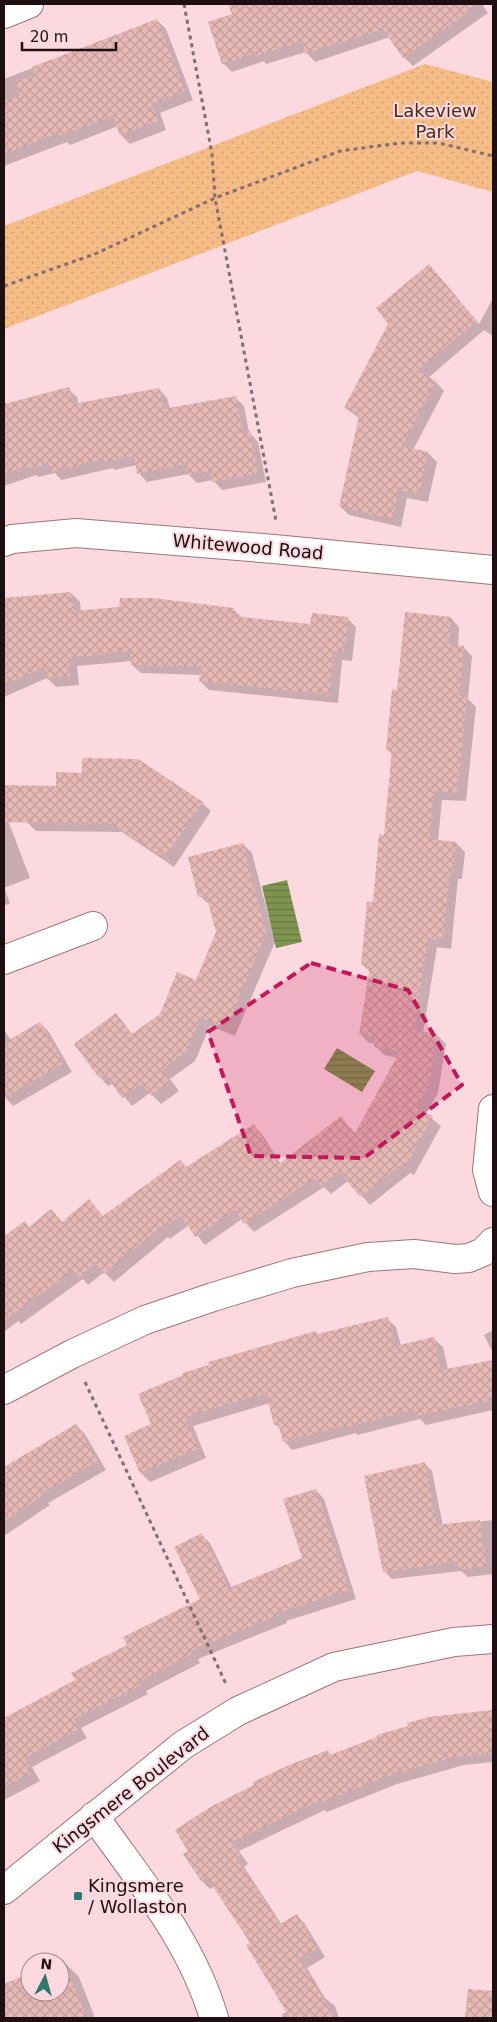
<svg xmlns="http://www.w3.org/2000/svg" width="497" height="2022" font-family="'DejaVu Sans',sans-serif">
<style>
.park{fill:url(#park-dots)}
.water{fill:url(#water-rules)}
.shadow{fill:#0003}
.building{fill:url(#building-cross-hatch)}
.lines{fill:none;stroke-linecap:round;stroke-linejoin:round}
.minor-casing{stroke:#9d747e;stroke-width:30}
.path{stroke:#856d72;stroke-width:3;stroke-dasharray:4 4;stroke-linecap:butt}
.minor{stroke:#fff;stroke-width:28}
.marked{fill:#c2185b;fill-opacity:0.2;stroke:#c2185b;stroke-width:4;stroke-dasharray:10 6;stroke-linejoin:round}
.poi-dot{fill:#30766d;stroke:#fcd8df;stroke-width:2}
.labels{text-anchor:middle;stroke-width:4;stroke-linejoin:round;paint-order:stroke}
.park-label{font-size:18px;fill:#452d15;stroke:#fcd8df}
.street-label{font-size:18px;fill:#1d0f12;stroke:#fcd8df}
.poi-label{font-size:18px;fill:#1d0f12;stroke:#fcd8df;text-anchor:start}
</style>
<defs>
<pattern id="park-dots" width="8" height="8" patternUnits="userSpaceOnUse" patternTransform="scale(1.25)"><rect width="8" height="8" fill="#f6bc86"/><path d="M2 2h.1M6 6h.1" fill="none" stroke="#d2a073" stroke-width="1.8" stroke-linecap="round"/></pattern>
<pattern id="water-rules" width="6" height="5" patternUnits="userSpaceOnUse" patternTransform="scale(1.25)"><rect width="6" height="5" fill="#7f944f"/><path d="M0 2.5h6" fill="none" stroke="#677740"/></pattern>
<pattern id="building-cross-hatch" width="8" height="8" patternUnits="userSpaceOnUse" patternTransform="scale(1.25)"><rect width="8" height="8" fill="#e5b8b5"/><path d="M0 0l8 8M0 8l8-8" fill="none" stroke="#c49d9b"/></pattern>
</defs>
<rect width="100%" height="100%" fill="#fcd8df"/>
<path class="park" d="M425,64L493,82V192L417,171L4,329V226Z"/>
<g class="water">
<path d="M287,880L302,942L276,948L262,886Z"/>
<path d="M337,1048L375,1071L362,1092L324,1069Z"/>
</g>
<g class="shadow">
<path d="M230,4H359L362,13L375,4H482L488,13L413,66L404,57L390,37L315,62L306,52L266,64L264,61L232,72L223,63L233,15Z"/>
<path d="M157,20L166,29L193,100L160,113L166,130L130,144L121,135L118,126L70,145L67,142L4,166V79Z"/>
<path d="M437,275L479,324L493,298V336L484,330L428,378L436,382L444,391L413,450L428,453L437,462L428,502L407,498L401,527L349,515L340,506L360,419L346,408Z"/>
<path d="M68,389L77,397L79,405L159,389L167,398L170,409L235,397L244,406L249,432L258,442L266,482L222,490L213,480L197,483L188,474L147,482L139,473L137,465L114,470L113,468L61,480L55,473L38,477L36,475L4,486V405Z"/>
<path d="M71,593L80,602L81,612L234,610L242,618L312,625L347,618L356,627L352,661L342,660L338,703L209,690L200,681L201,675L141,673L132,665V661L77,666L79,685L56,687L47,678L4,697V604L19,598Z"/>
<path d="M451,618L459,627L458,647H463L472,656L468,699L476,707L466,801L442,800L438,841L456,843L465,852L462,879H458L451,949L437,947L423,1033L437,1035L446,1044L438,1093L426,1114L441,1126L414,1175L410,1173L370,1205L348,1181L331,1194L324,1187L254,1232L242,1219L205,1245L189,1225L170,1239L168,1237L114,1282L104,1272L88,1285L83,1279L21,1324L18,1321L4,1332V1238L24,1223L29,1228L51,1211L63,1223L103,1217L187,1168L253,1125L262,1134L281,1164L356,1134L398,1058L384,1055L375,1046V1044L369,1043L360,1034L371,973L362,964L385,836L393,755L387,749L399,691Z"/>
<path d="M57,787L202,803L211,811L174,867L122,832L36,831L27,822Z"/>
<path d="M4,818L9,823L30,878L4,888L10,903L4,906Z"/>
<path d="M243,844L252,853L275,942L235,1036L210,1026L195,1061L170,1079L179,1091L161,1104L150,1093L132,1106L113,1083L108,1086L100,1077L116,1015L133,1035L161,1015L197,982L217,932L210,905L200,896Z"/>
<path d="M40,1023L49,1032L72,1072L13,1106L4,1096V1030L11,1040Z"/>
<path d="M387,1319L396,1327L401,1346L434,1339L443,1347L448,1370L493,1361V1410L426,1425L420,1419L357,1435L356,1433L292,1450L284,1441L280,1429L275,1424L270,1403L193,1426L206,1458L150,1482L141,1473L125,1436L152,1425L316,1332L318,1335Z"/>
<path d="M493,1330V1353L484,1335Z"/>
<path d="M76,1425L85,1434L106,1470L48,1503L50,1505L4,1536V1469Z"/>
<path d="M424,1463L432,1471L443,1526L493,1520V1574L468,1577L461,1571L392,1579L384,1571Z"/>
<path d="M316,1490L324,1499L356,1599L286,1621L287,1623L198,1659L200,1663L146,1691L148,1694L81,1728L87,1738L32,1767L40,1781L4,1800V1719L76,1680L201,1600V1535L210,1543L232,1588L304,1559Z"/>
<path d="M492,1711L493,1713V1762L464,1765L397,1784L327,1812L325,1810L239,1851L248,1864L244,1867L282,1925L297,1916L305,1924L325,1957L307,1968L325,1998L335,2006L339,2018H283L282,2014L287,2012L252,1943L215,1886L210,1889L201,1880L184,1854L328,1752L332,1756Z"/>
<path d="M63,1961L79,1977L95,2018H4V1985L30,1974V1992H60V1962Z"/>
<path d="M469,1990L493,1993V2018H466Z"/>
</g>
<g class="building">
<path d="M228,4H480L403,58L383,29L305,54L302,42L256,56V53L222,64L208,22L232,14Z"/>
<path d="M157,19L185,91L152,104L158,121L120,135L113,116L60,136L59,133L4,154V101L20,95L15,82L35,75L32,67Z"/>
<path d="M429,264L477,321L417,371L436,381L402,446L428,452L419,494L399,490L392,519L339,507L359,416L344,408L388,324L376,308Z"/>
<path d="M69,387L73,404L159,388L163,409L236,396L243,433L250,431L258,473L212,482L210,471L187,475L185,464L137,474L134,456L104,462V459L51,472L49,464L28,469V466L4,474V404Z"/>
<path d="M71,592L74,611L119,607L120,598H153L234,608L233,616L310,624L312,613L348,617L344,652L334,651L329,695L199,681L201,666L131,665V651L69,658L70,676L46,679L45,667L4,685V598Z"/>
<path d="M405,612L451,617L449,645L464,646L459,696L467,697L457,793L434,791L429,839L456,842L453,871H450L443,940L428,939L414,1030L437,1034L430,1082L416,1107L433,1116L405,1168L401,1165L360,1197L340,1172L321,1186L315,1178L244,1224L235,1209L196,1237L180,1216L160,1231L158,1229L104,1274L95,1263L79,1277L73,1270L4,1321V1236L25,1221L29,1227L51,1209L62,1222L89,1199L103,1216L180,1160L186,1167L254,1124L279,1164L341,1116L355,1133L400,1051L374,1047L375,1038L359,1035L370,966L361,965L367,902H373L379,834L384,835L392,750H386L392,689L397,690Z"/>
<path d="M82,758L138,759L203,802L167,854H158L112,824L4,822V785L56,786V772L82,773Z"/>
<path d="M243,843L266,933L226,1028L201,1018L186,1052L162,1070L171,1082L151,1096L142,1084L122,1098L105,1074L99,1078L74,1044L116,1013L132,1034L160,1014L177,972L196,980L216,932L206,895L198,897L188,857Z"/>
<path d="M40,1022L64,1063L4,1098V1043Z"/>
<path d="M388,1317L395,1346L434,1337L441,1370L493,1360V1400L416,1416L414,1410L347,1427V1425L283,1442L278,1423L274,1425L266,1393L185,1417L198,1449L140,1473L124,1436L151,1424L138,1394L183,1375V1373L209,1365L208,1362L316,1331L317,1334Z"/>
<path d="M76,1424L98,1461L41,1494L42,1496L4,1521V1467Z"/>
<path d="M425,1462L437,1525L480,1520L486,1566L459,1570L458,1562L383,1572L364,1476Z"/>
<path d="M316,1489L349,1590L278,1613L279,1615L190,1651L192,1654L138,1682L140,1686L74,1719L79,1729L25,1758L32,1772L4,1787V1718L75,1680L71,1673L127,1645L123,1637L200,1599L174,1547L202,1533L229,1588L302,1558L283,1499Z"/>
<path d="M492,1710L493,1753L454,1757L388,1776L317,1804L316,1802L232,1842L240,1855L236,1858L280,1924L297,1914L317,1948L299,1959L335,2018H290L246,1945L250,1943L207,1877L201,1881L183,1854L188,1851L175,1830L212,1806L254,1785L253,1782L289,1765L328,1750L330,1755L377,1737V1735L408,1726L407,1723L429,1717Z"/>
<path d="M63,1959L87,2018H4V1984L30,1973V1992H60V1962H57Z"/>
<path d="M468,1989L493,1991V2018H465Z"/>
</g>
<g class="lines">
<defs>
<g id="minor">
<path d="M4,14L29,4"/>
<path d="M4,542L12,539L76,533L274,549L493,570"/>
<path d="M4,960L93,926"/>
<path d="M493,1109L487,1170L493,1192"/>
<path d="M4,1390L72,1354L145,1320L213,1297L292,1273L368,1257L414,1254L455,1259L469,1258L483,1252L493,1242"/>
<path d="M94,1816C140,1881 191,1940 214,2018"/>
<path d="M4,1890L183,1745L238,1711L334,1667L454,1642L493,1639"/>
</g>
</defs>
<use href="#minor" class="minor-casing"/>
<g class="path">
<path d="M184,4L212,154L215,198L276,521"/>
<path d="M4,286L95,254L215,198L340,151L400,143H439L493,156"/>
<path d="M85,1382L226,1684"/>
</g>
<use href="#minor" class="minor"/>
</g>
<path class="marked" d="M311,963L408,990L462,1085L364,1158L251,1156L208,1032Z"/>
<rect class="poi-dot" x="73" y="1891" width="10" height="10" rx="2.5"/>
<g class="labels">
<g class="park-label">
<text x="435" y="117">Lakeview<tspan x="435" dy="21">Park</tspan></text>
</g>
<g class="street-label">
<text transform="translate(248 547) rotate(5)" y="6">Whitewood Road</text>
<text transform="translate(131 1790) rotate(-38)" y="6">Kingsmere Boulevard</text>
</g>
<g class="poi-label">
<text x="88" y="1892">Kingsmere<tspan x="88" dy="21">/ Wollaston</tspan></text>
</g>
</g>
<rect width="497" height="2022" fill="none" stroke="#1d0f12" stroke-width="10"/>
<g transform="translate(45 1977) rotate(6)"><circle r="24" fill="#fcd8df" stroke="#a3888d"/>
<path d="M0-4L9 19L0 12L-9 19Z" fill="#30766d"/>
<text y="-8" font-size="14" font-weight="bold" text-anchor="middle" fill="#1d0f12">N</text>
</g>
<path d="M22 42v8h94v-8" fill="none" stroke="#1d0f12" stroke-width="2.5"/>
<text x="30" y="42" font-size="15" fill="#1d0f12" stroke="#fcd8df" stroke-width="4" paint-order="stroke">20 m</text>
</svg>
